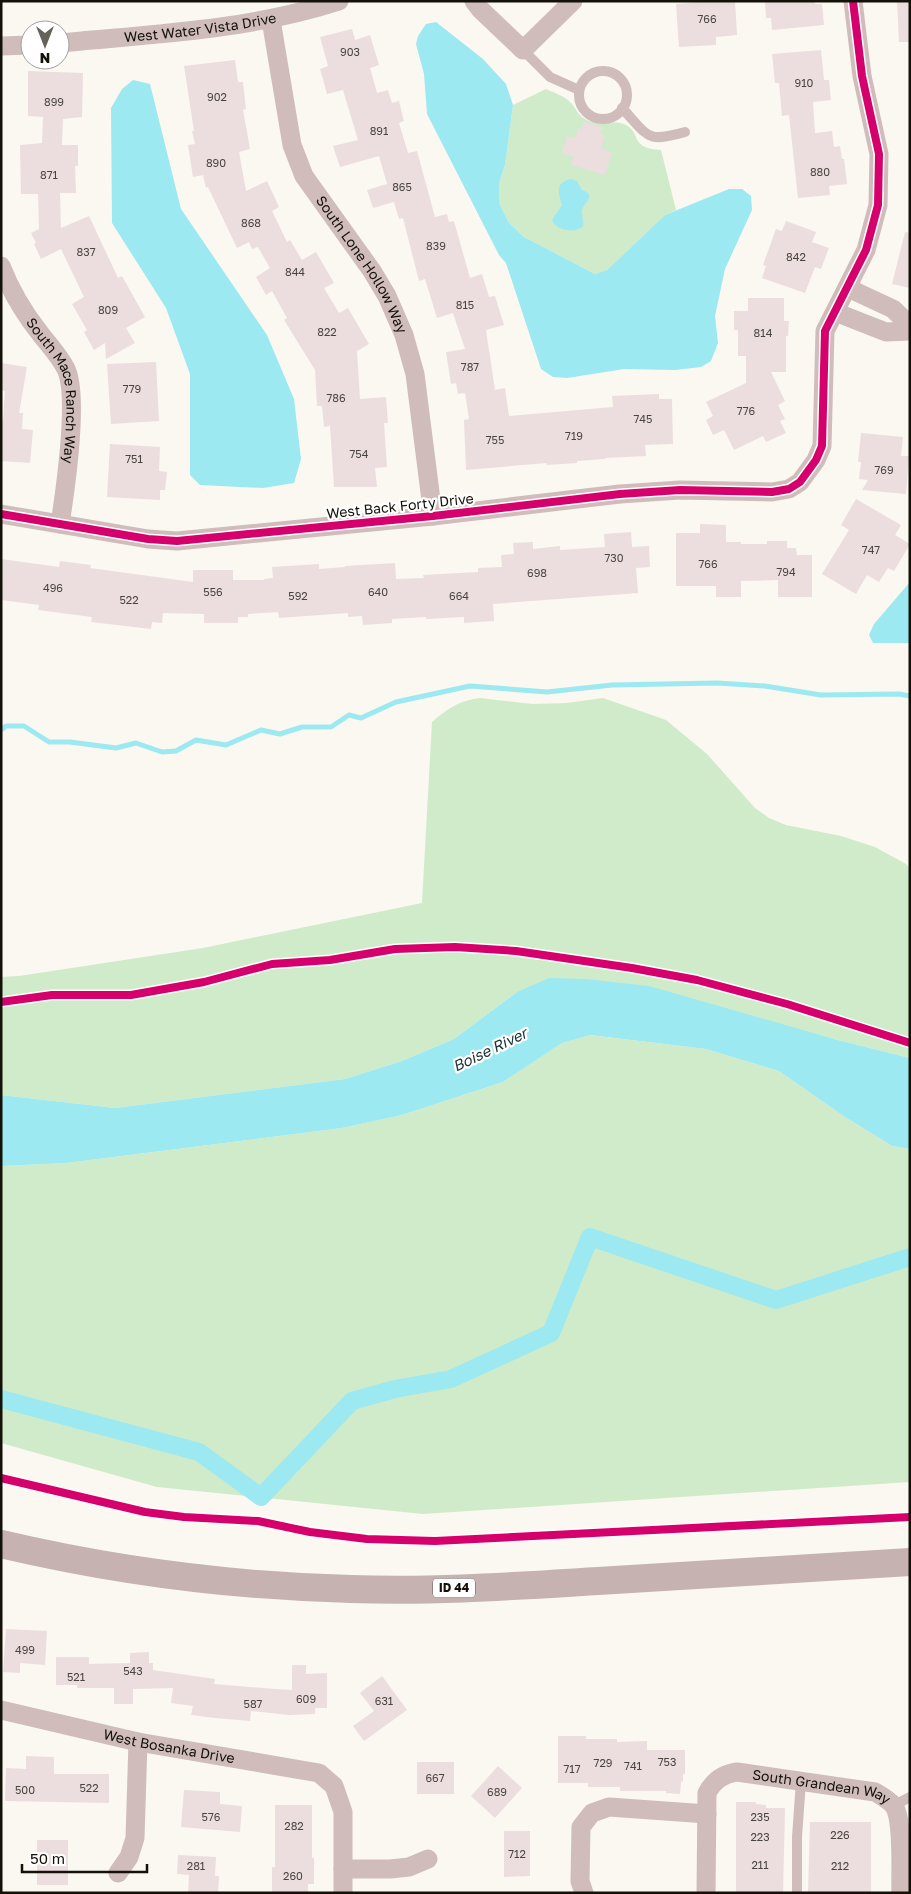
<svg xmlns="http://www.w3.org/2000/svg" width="911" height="1894" font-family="'Golos Text',sans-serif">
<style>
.green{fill:#d0ebca}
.water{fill:#9ce9f1}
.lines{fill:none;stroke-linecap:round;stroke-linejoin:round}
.stream{stroke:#9ce9f1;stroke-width:5}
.canal{stroke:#9ce9f1;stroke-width:18}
.building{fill:#ecdedf}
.service{stroke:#cfbcbb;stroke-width:10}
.minor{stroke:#cfbcbb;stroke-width:19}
.primary{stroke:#c6b2b0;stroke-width:28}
.cycleway-casing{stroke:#fff;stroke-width:11}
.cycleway{stroke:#d6006c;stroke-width:8}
.labels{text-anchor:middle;stroke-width:4.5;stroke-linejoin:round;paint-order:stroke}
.number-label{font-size:11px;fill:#49443e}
.shield{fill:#fff;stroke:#5a5852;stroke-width:1}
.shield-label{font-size:12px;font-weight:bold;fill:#131108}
.street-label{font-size:14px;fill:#131108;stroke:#fff}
.water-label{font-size:15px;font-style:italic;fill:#1b3033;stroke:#fff}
</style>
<rect width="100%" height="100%" fill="#faf8f0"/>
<g class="green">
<path d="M546,89C553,92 564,96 570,102C576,107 577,115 585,119C598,127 615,119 626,125C642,134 629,148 661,150L676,210L665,215L607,270L595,274L524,237L509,223L499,203V183L505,165L513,105Z"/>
<path d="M480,698L533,704L567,703L603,698L666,720L707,754L755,808L769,818L786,825L841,836L875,847L906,864L910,868V1058L834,1039L517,992L454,1039L402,1061L345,1079L115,1108L1,1095V977L19,976L203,948L422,903L432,722C449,708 458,701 480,698Z"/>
<path d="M589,1035L706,1049L779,1071L842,1115L892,1146L910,1149V1482L423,1514L157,1487L1,1443V1166L66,1163L342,1128L402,1115L503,1082L562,1043Z"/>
</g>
<g class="water">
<path d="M436,22L483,59L506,84L513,105L505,165L499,183V203L509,223L524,237L595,274L607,270L665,215L729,189H742L751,196L752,210L725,269L715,316L718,343L711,361L701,367L675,370L624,369L567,378L553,377L541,369L506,263L499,255L427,114L424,74L416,44L418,36L426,24Z"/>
<path d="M133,80L150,84L181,209L267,335L294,399L301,459L294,483L263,488L200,485L190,475V374L166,308L112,223L111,108L122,89Z"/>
<path d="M571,179L577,181L582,190C599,196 581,203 582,213C582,217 584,221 583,226C576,234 556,231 552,220L562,205C558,193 555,182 571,179Z"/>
<path d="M910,582V643H873L869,635L874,624Z"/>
<path d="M549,978L586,979L649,986L834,1039L910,1058V1149L892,1146L842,1115L779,1071L706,1049L590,1035L562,1043L503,1082L402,1115L342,1128L66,1163L1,1166V1095L115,1108L345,1079L402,1061L454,1039L517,992Z"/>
</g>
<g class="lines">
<path class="stream" d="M1,730L6,726H24L49,742H70L116,748L136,743L162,752L176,751L196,740L226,745L261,730L280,734L302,727H331L349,715L361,718L396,702L470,686L547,692L612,685L717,683L765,686L821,695L899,694L910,696"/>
<path class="canal" d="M1,1399L199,1452L261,1497L352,1401L395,1389L451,1379L551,1333L590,1237L776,1300L910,1257"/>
</g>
<g class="building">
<path d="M710,1H735L737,35L716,37V45L679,47L676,4Z"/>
<path d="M765,1H814L815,4H822L824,25L772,30L771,18H766Z"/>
<path d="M897,1H910V42H899Z"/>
<path d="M352,29L355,40L370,35L379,65L370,68L377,93L388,90L392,103L399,101L404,121L399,123L408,153L417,151L435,217L447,214L449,222L454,221L470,278L482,274L489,297L495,296L504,325L486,330L495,390L505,388L509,416L613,407L612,396L659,394V399H672L673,444L645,445L646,456L605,458V459L577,461V463L547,465L546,463L466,470L464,420L469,419L465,393L458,394L456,383L451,384L446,352L465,349L453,313L437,318L425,279L419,281L403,218L399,219L394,202L373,208L367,190L387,184L379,156L340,167L333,146L358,140L343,90L327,94L320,69L328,66L320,37Z"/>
<path d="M821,50L824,80H829L831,100L813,102L815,133L832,131L834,147L840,146L842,159H844L847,184L829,186L830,195L798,198L789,115L782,116L779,83H775L772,54Z"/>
<path d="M235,60L238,82H243L246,109L243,110L250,149L239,152L246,191L267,181L279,207L272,211L287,242L290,240L302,260L316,252L334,283L324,288L339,313L348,308L369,344L357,351L360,399L386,397L388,423H384L387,467L375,468L377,487H334L330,426L324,427L322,406H317L315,370L284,320L287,318L272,291L266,295L256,277L270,268L258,247L252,249L249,242L237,248L208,187L206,188L203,175L193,177L188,145L195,144L192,131H194L184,66Z"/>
<path d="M28,71L83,73L82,117L63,119L62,145H78V166H75L76,193H60L61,228L89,216L118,278L122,276L145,317L126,328L135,343L106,359L105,343L94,350L84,332L87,330L72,304L84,297L61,249L41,259L34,244L36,243L31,233L39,229L38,194H21L20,145L42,143L43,117L28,116Z"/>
<path d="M584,122L602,127L600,134L605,135L601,149L612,152L605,175L571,165L574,157L562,153L567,136L575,138L578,128L582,129Z"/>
<path d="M786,221L816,232L812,242L829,248L821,269L815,267L805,293L762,278L766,266L763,265L776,229L782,231Z"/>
<path d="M905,232L910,233V288L892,284Z"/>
<path d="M748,298H784V321H789L788,336H786V372H771L785,401L778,405L785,419L780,421L786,433L766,442L763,436L734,450L724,430L713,435L706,420L713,416L706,402L746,383V356H738V330H734V311H748Z"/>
<path d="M156,362L159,421L111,424L107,364Z"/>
<path d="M1,363L27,367L19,413H23L22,429L33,430L30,463L1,461V420H3L5,391L1,390Z"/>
<path d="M861,433L903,437L901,456H909L906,494L862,490L868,480L859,479L861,462H858Z"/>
<path d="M110,444L160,447L159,471L167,472L165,490H160V500L107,497Z"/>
<path d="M856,499L901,525L895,535L910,544L894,571L888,568L879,582L867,575L856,594L822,574L849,530L841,525Z"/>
<path d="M700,524L726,525V542H741V544H767V541H787V548H796L797,555H812V597H778V580L741,581V597H716V586H676V533H700Z"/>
<path d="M631,532L632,547L649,546L650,567L636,568L638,593L493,604L494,621L464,623V617L426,619V617L392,619V623L363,625L362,616L348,617V613L279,618L278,612L248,614V617H238V623H204V614L163,613L162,623L152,622L151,629L91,622L92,617L38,610L39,605L1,600V559L59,567L60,561L91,565L90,568L193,582V570H233V580H264V579L273,578L272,567L319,564V569L345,567V566L395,563L396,579L424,578L423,575L478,572V568L502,567L501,555L514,554L513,543L533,542V549L560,546V550L605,547L604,534Z"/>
<path d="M6,1629L47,1631L45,1665L20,1663V1673L3,1672Z"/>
<path d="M149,1652V1663H153V1670L215,1679L214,1684L275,1689L292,1690V1665H306V1674L327,1673V1708H315V1714L289,1715L251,1711L250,1721L215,1718L191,1715L193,1706L171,1703L173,1688L133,1689V1704H114V1688H77V1685H56V1657H89V1664L130,1663V1653Z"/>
<path d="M382,1676L407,1710L364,1741L353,1726L374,1711L360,1693Z"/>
<path d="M558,1736H586V1739H617V1742L647,1741V1750H685V1774H683V1781L681,1782L680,1794L666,1793V1791H620V1787H588V1783H558Z"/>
<path d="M26,1756L54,1757V1774H109V1803L5,1801L6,1768L26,1769Z"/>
<rect x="417" y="1762" width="37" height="32"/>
<path d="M498,1766L522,1788L495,1818L471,1796Z"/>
<path d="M184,1790L220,1792V1804L242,1806L240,1832L181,1827Z"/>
<path d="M736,1802H756V1804L766,1805V1808H785L783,1893H736Z"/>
<path d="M275,1805H312V1858H314V1884H308V1893H272V1867H275Z"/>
<path d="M810,1822H871V1893H808Z"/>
<path d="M504,1831H530V1876L504,1877Z"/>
<rect x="37" y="1840" width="31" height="45"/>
<path d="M178,1855L216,1857L215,1876H219L218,1893H188L189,1875L177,1874Z"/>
</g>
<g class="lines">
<g class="service">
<path d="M523,50L550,77L579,90"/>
<circle cx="603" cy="95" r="24"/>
<path d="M622,108C649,137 646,143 685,132"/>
<path d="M893,1806L910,1797"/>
<path d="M797,1893V1837L801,1781"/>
</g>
<g class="minor">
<path d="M474,1L480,9L523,50L573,1"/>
<path id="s1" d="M271,20L292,145L304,176L372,271L387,296L404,335L415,374L433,516"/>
<path id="s2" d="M60,43C154,34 249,30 339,1"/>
<path d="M1,46L30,45"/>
<path id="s3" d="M1,266C10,289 24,313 39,332C48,344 59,355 66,369C79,396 65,492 60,524"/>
<path d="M848,288L893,309L910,325"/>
<path d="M835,312L886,332L910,331"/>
<path d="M1,514L148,539L177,541L433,516L620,494L680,490L772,492L789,489L800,482L816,460L822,446L825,331L866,250L878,205L879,154L862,76L853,1"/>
<path id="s4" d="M1,1710L138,1742L319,1773L334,1786L343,1812V1893"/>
<path d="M343,1869H390L409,1867L428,1859"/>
<path d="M118,1873L129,1857L135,1838L138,1742"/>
<path d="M584,1893L580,1881L581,1827L592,1813L609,1807L707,1814"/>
<path id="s5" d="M706,1893L707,1793C714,1780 723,1774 737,1772L875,1792C882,1796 889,1800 894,1806C904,1822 900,1873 901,1893"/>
</g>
<path class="primary" d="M1,1544C116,1571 233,1586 351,1589C433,1592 516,1586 598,1581C702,1575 806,1568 910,1562"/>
<defs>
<g id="cycleway">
<path d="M1,514L148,539L177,541L433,516L620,494L680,490L772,492L789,489L800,482L816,460L822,446L825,331L866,250L878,205L879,154L862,76L853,1"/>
<path d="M1,1002L52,995H131L204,982L272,964L330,960L395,949L455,947L516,951L632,968L697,980L787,1004L910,1043"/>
<path d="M1,1478L145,1512L184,1517L258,1521L310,1532L367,1539L435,1541L910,1517"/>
</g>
</defs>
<use href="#cycleway" class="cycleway-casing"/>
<use href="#cycleway" class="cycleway"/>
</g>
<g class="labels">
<g class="number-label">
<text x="707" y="23">766</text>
<text x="350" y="56">903</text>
<text x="804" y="87">910</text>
<text x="217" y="101">902</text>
<text x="54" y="106">899</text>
<text x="379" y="135">891</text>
<text x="216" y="167">890</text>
<text x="820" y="176">880</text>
<text x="49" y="179">871</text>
<text x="402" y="191">865</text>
<text x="251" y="227">868</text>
<text x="436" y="250">839</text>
<text x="86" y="256">837</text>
<text x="796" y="261">842</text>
<text x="295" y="276">844</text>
<text x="465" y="309">815</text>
<text x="108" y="314">809</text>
<text x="327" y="336">822</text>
<text x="763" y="337">814</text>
<text x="470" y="371">787</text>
<text x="132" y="393">779</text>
<text x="336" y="402">786</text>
<text x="746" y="415">776</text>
<text x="643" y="423">745</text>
<text x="574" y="440">719</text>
<text x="495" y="444">755</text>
<text x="359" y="458">754</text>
<text x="134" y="463">751</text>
<text x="884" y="474">769</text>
<text x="871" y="554">747</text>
<text x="614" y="562">730</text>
<text x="708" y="568">766</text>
<text x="786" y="576">794</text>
<text x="537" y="577">698</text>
<text x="53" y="592">496</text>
<text x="213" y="596">556</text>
<text x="378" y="596">640</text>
<text x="298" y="600">592</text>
<text x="459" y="600">664</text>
<text x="129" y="604">522</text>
<text x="25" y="1654">499</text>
<text x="133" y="1675">543</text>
<text x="76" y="1681">521</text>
<text x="306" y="1703">609</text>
<text x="384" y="1705">631</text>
<text x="253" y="1708">587</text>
<text x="667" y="1766">753</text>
<text x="603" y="1767">729</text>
<text x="633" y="1770">741</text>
<text x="572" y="1773">717</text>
<text x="435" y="1782">667</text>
<text x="89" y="1792">522</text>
<text x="25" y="1794">500</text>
<text x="497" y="1796">689</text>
<text x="211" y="1821">576</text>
<text x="760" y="1821">235</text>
<text x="294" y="1830">282</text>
<text x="840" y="1839">226</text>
<text x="760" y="1841">223</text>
<text x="517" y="1858">712</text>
<text x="760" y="1869">211</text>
<text x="196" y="1870">281</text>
<text x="840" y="1870">212</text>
<text x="293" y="1880">260</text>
</g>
<rect class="shield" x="433" y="1578.5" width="42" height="19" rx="4"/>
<g class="shield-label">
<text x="454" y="1592">ID 44</text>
</g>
<g class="street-label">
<text dy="5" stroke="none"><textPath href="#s2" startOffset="141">West Water Vista Drive</textPath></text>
<text dy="5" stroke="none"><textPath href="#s1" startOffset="266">South Lone Hollow Way</textPath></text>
<text dy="5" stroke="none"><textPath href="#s3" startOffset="139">South Mace Ranch Way</textPath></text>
<text transform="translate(400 506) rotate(-6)" y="5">West Back Forty Drive</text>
<text dy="5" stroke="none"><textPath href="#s4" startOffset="172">West Bosanka Drive</textPath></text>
<text dy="5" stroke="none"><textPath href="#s5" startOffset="224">South Grandean Way</textPath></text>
</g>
<g class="water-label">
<text transform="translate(490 1050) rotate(-26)" y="5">Boise River</text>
</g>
</g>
<rect width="911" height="1894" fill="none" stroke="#131108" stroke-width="5"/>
<g transform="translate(45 45) rotate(180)"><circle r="24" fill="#ffffff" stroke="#a1a09c"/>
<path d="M0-4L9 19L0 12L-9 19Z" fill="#646259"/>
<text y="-8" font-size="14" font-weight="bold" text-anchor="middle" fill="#131108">N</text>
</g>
<path d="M22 1864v8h125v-8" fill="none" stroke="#131108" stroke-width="2.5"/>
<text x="30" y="1864" font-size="15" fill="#131108" stroke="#ffffff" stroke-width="4" paint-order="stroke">50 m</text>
</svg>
